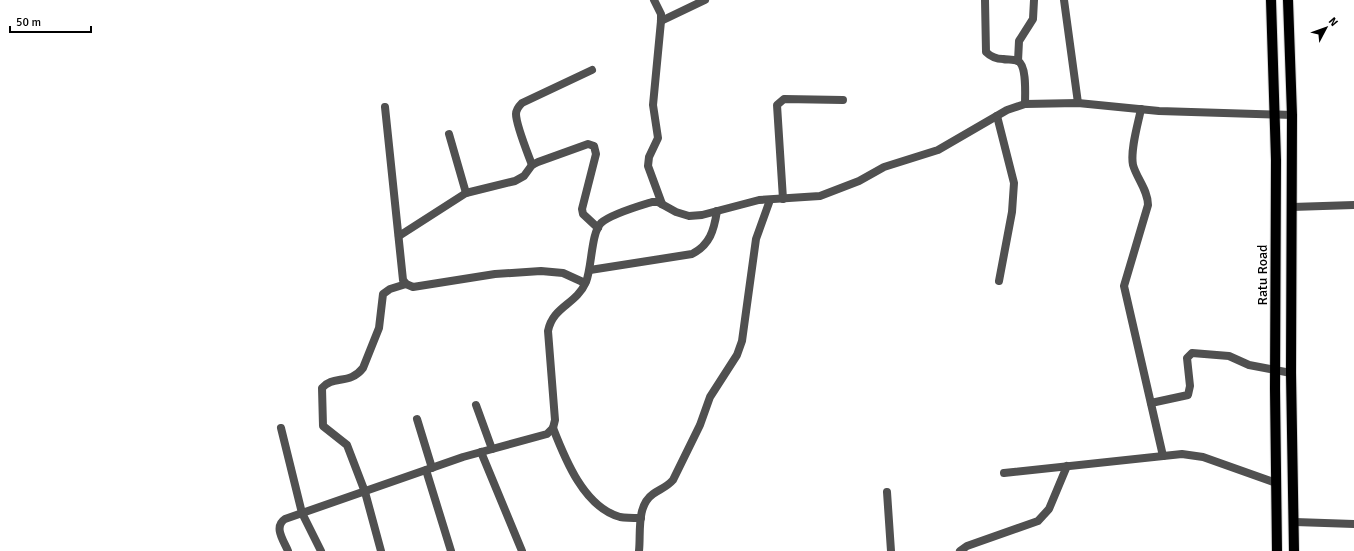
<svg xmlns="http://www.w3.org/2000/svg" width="1354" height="551" font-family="Signika,sans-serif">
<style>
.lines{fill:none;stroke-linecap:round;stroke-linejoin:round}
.primary-casing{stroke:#dbdbdb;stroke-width:12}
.minor{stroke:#505050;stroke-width:8}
.primary{stroke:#000;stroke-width:10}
.labels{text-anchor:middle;stroke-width:4;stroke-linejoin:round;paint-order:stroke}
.street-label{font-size:14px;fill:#000;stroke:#fff}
</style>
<rect width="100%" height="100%" fill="#fff"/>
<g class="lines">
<defs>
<g id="primary">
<path d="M1271,0L1276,160L1275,389L1277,551"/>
<path d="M1288,0L1292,115L1291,373L1294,551"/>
</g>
</defs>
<use href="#primary" class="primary-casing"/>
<g class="minor">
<path d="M654,0L661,14V21L653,105L658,138L649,157L648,166L662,204"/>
<path d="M985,0L986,52C991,57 996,59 1003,59C1007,60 1014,59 1018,61C1027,66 1025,94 1025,104"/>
<path d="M1064,0L1078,103"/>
<path d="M661,21L705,0"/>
<path d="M1018,61L1019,41L1033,19L1034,0"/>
<path d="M385,107L403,280L406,284L413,287L495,274L541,271L563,273L585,283"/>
<path d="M1141,109C1138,124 1130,150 1133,165C1137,179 1148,190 1148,205L1124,286L1163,456"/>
<path d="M997,116L1014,183L1012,212L999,281"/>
<path d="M449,134L466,193"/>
<path d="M532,165C528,154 516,125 516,114C516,109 519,106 522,103L592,70"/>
<path d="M783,199L777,105L784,99L843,100"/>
<path d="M1292,207L1354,205"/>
<path d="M399,236L466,193L515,181L524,176L532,165L538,162L588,144L594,146L596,154L582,209L583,214L598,228"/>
<path d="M590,270L692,254C710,245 714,230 717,211"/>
<path d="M1151,403L1188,395L1190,386L1187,358L1192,353L1229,356L1249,365L1291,373"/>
<path d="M476,405L492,449"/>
<path d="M417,419L432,468"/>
<path d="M281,428L302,513L321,551"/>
<path d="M553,428C565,459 584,507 620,517C626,518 635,518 641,518"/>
<path d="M481,452L522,551"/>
<path d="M426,470L451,551"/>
<path d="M1004,473L1182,454L1203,457L1276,483"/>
<path d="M887,492L891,551"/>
<path d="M1295,522L1354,524"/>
<path d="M288,551C284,541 273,527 285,519L463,457L547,434L553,428L555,420L548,331C553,306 576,305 586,282C592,267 591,233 601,223C611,214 639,206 652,202H658L676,212L689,216L702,215L759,200L820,196L859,181L884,167L938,150L1007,110L1025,104L1078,103L1159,111L1292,115"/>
<path d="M381,551L365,492L347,445L323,426L322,388C333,375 350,385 363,368L379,328L383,294L390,289L406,284"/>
<path d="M639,551C641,533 636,506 653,494C660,489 667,487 673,480L700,425L710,397L737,355L742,341L756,239L770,200"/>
<path d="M960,551L967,546L1038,521L1049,509L1067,466"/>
</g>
<use href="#primary" class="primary"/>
</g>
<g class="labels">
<g class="street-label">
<text transform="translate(1262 275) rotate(-90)" y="5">Ratu Road</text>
</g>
</g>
<g transform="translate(1326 28) rotate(49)" stroke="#ffffff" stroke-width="3" paint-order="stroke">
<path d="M0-3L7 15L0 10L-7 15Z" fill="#000000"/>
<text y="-6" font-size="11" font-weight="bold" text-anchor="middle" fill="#000000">N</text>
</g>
<path d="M10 26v6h81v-6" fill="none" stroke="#000000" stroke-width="2"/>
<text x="16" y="26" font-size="12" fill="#000000" stroke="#ffffff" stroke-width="3" paint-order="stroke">50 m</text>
</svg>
